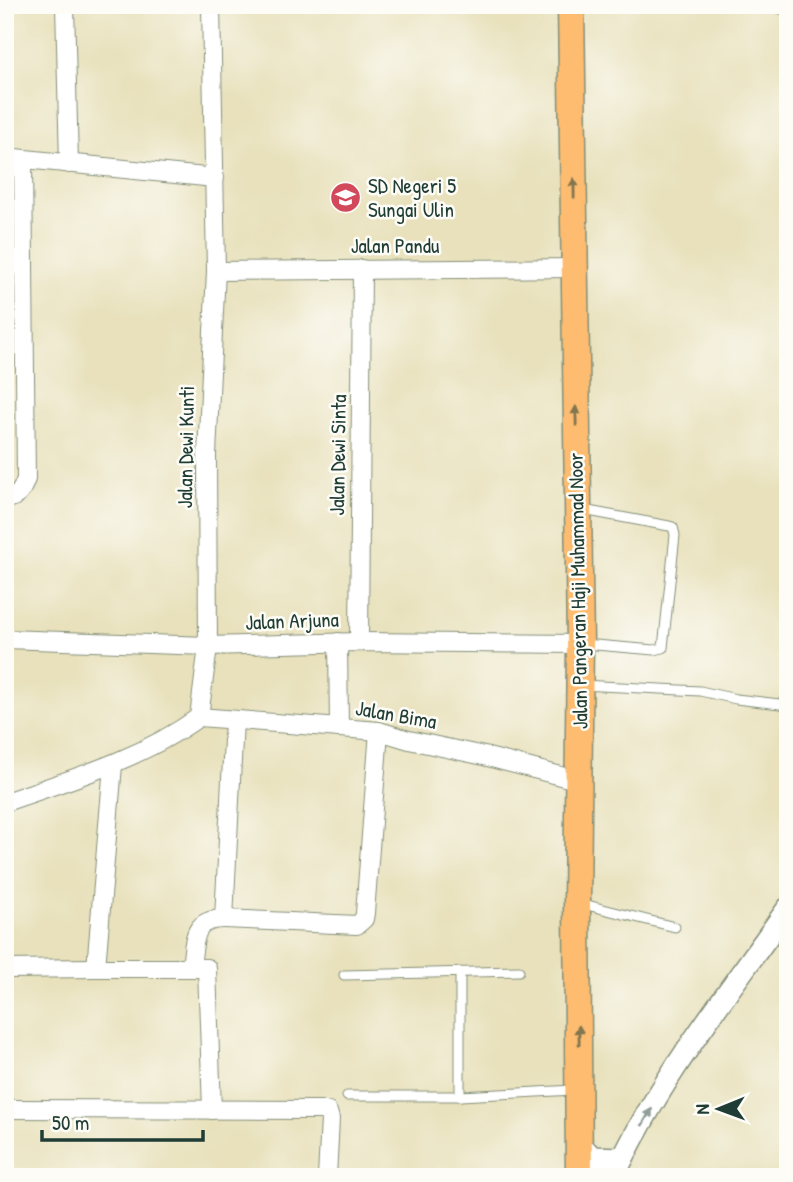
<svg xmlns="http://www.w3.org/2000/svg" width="793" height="1182" font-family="'Patrick Hand',sans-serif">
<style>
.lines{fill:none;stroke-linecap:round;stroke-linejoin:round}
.service-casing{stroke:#848f78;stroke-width:11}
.minor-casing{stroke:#848f78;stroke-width:20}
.tertiary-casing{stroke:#848f78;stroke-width:24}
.primary-casing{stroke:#848f78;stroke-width:29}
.service{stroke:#fff;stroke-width:9}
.minor{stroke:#fff;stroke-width:18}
.tertiary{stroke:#fff;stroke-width:21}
.primary{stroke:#fdbc6f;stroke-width:26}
.oneway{fill:#83764f}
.oneway2{fill:#8f9e9a}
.labels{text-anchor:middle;stroke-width:5;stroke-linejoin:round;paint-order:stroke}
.poi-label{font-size:21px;fill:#1f3d34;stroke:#fdfcf7;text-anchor:start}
.street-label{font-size:21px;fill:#1f3d34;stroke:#fdfcf7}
</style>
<rect width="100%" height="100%" fill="#fdfcf7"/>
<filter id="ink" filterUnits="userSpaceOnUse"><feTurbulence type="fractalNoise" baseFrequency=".0143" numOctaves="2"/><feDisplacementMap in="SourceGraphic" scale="14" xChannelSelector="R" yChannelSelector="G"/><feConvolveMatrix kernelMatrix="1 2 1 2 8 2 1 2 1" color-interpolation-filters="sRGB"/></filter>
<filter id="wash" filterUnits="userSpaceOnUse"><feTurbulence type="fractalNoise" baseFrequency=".00686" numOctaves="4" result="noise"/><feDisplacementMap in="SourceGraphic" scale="28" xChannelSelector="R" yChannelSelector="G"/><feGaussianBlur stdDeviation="1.57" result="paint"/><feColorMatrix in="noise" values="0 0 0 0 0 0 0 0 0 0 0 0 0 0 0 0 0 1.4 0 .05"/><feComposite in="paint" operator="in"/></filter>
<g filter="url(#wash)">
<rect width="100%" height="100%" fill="#e8e1bc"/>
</g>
<g filter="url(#ink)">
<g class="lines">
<defs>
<g id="service">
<path d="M767,5L788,11"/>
<path d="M583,510L669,526L673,527L675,535L663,648L654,650L584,644"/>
<path d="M581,685L700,691L736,699L788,705"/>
<path d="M579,903L675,927"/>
<path d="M344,975L519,971"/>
<path d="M347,1096H460L574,1090"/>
<path d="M460,1096V972"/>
</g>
<g id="minor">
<path d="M65,5L69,164"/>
<path d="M5,157L215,178"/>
<path d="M216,271L575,268"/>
<path d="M5,499C19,498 22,490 26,479L23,159"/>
<path d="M5,639L208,646L359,642L580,644"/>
<path d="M338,642L339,728"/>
<path d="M359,642L362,269"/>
<path d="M199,717L208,646L207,454L216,271L211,5"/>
<path d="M199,717L379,731L409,740L484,756L580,781"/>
<path d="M113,765L96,968H207L212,1110"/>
<path d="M5,802C72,779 141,759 199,717"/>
<path d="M224,919L357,925L364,919L365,913L379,731"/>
<path d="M191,967C195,941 191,919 224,919L234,720"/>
<path d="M5,969L96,968"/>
<path d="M5,1109L321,1110L328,1112L330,1119L327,1177"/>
</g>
<g id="tertiary">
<path d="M578,1142L592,1157L623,1158"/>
<path d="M614,1177C657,1082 728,993 788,908"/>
</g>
<path id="primary" d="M571,5L580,644L577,903L579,1177"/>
</defs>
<use href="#service" class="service-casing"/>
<use href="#minor" class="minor-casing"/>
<use href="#tertiary" class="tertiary-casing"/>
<use href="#primary" class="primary-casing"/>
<use href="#service" class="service"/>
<use href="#minor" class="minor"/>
<use href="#tertiary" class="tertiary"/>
<use href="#primary" class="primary"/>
</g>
<defs><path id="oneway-solid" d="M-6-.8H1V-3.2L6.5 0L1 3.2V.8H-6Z" transform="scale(1.75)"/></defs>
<g class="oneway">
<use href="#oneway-solid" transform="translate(574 188) rotate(-91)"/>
<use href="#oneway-solid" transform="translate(576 416) rotate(-91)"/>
<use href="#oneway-solid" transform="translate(579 1035) rotate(-91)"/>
</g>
<use class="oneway2" href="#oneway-solid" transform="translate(647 1117) rotate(-60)"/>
</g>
<defs>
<symbol id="school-disc" viewBox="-11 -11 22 22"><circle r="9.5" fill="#d1495b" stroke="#fdfcf7"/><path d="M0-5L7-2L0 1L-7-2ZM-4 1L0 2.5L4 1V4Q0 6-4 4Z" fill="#fff"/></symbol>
</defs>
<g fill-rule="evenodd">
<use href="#school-disc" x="328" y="180" width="35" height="35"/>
</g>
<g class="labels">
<g class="poi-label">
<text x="368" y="193">SD Negeri 5<tspan x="368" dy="24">Sungai Ulin</tspan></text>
</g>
<g class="street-label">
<text x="395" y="253">Jalan Pandu</text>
<text transform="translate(186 447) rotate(-89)" y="7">Jalan Dewi Kunti</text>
<text transform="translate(338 455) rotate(-89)" y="7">Jalan Dewi Sinta</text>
<text transform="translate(578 591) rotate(-91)" y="7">Jalan Pangeran Haji Muhammad Noor</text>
<text transform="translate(292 621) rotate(-2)" y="7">Jalan Arjuna</text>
<text transform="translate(396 715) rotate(10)" y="7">Jalan Bima</text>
</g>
</g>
<rect width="793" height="1182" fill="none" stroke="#fdfcf7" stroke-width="28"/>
<g transform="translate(719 1109) rotate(269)" stroke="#fdfcf7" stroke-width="5" paint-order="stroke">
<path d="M0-5L12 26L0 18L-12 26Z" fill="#1f3d34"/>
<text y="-10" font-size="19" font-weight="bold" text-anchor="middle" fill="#1f3d34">N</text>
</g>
<path d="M42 1130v10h161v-10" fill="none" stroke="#1f3d34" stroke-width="3.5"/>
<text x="52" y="1130" font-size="21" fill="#1f3d34" stroke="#fdfcf7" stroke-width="5" paint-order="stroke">50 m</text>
</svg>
